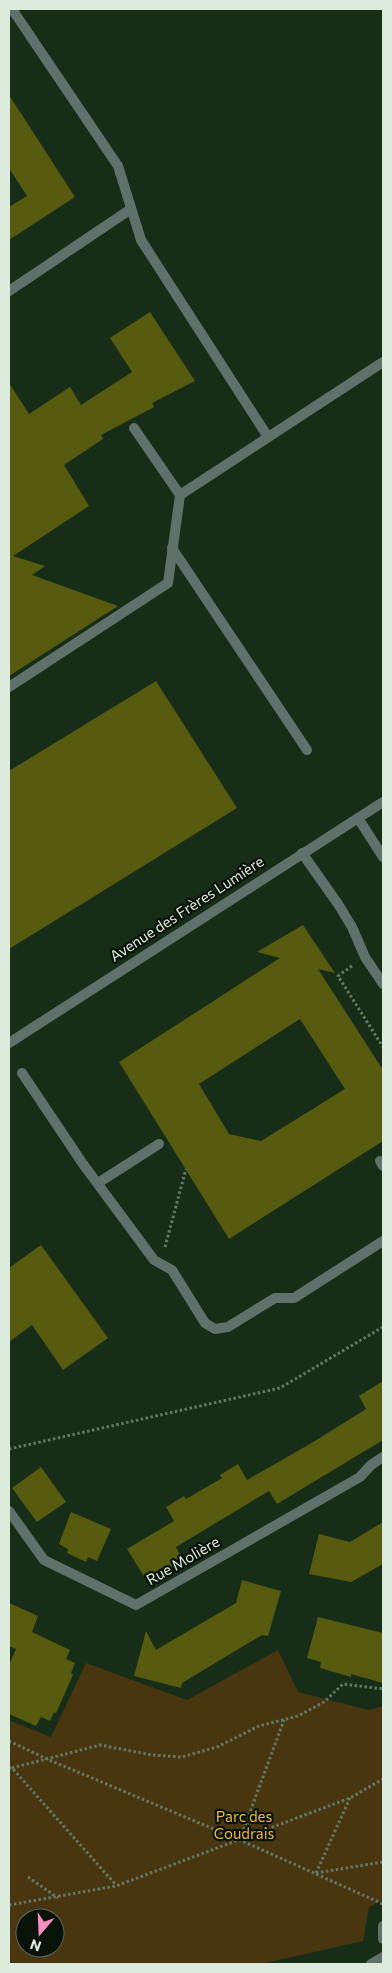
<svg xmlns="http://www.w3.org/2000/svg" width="392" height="1973" font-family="Commissioner,sans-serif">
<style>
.green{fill:#483610;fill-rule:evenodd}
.building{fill:#575b0f;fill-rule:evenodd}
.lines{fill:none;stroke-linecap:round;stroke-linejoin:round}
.path{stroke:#657865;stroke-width:3;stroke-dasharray:2.5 2.5;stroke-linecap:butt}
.lane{stroke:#60716c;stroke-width:10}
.street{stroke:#60716c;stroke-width:10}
.labels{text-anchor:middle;stroke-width:4.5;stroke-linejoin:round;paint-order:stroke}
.street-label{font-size:15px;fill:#ddebdc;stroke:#091309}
.park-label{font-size:15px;fill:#f2b93f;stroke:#091309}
</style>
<rect width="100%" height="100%" fill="#172d17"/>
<path class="green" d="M278,1650L298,1692L369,1710L383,1706V1900L369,1907L363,1941L261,1964H9V1720L51,1737L86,1663L187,1700ZM25,1918H55V1948H25Z"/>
<g class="building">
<path d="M9,95L75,197L9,240V207L27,196L9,168Z"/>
<path d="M150,312L195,381L152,403L154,407L101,435L103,439L64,465L89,506L13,556L45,566L32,575L118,606L9,676V383L29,414L70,387L81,405L132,372L110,338Z"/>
<path d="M156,681L237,808L9,949V771Z"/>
<path d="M303,925L335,973L318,969L383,1070V1141L229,1239L119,1062L280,958L257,952ZM300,1019L345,1089L261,1141L229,1134L199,1084Z"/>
<path d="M41,1245L108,1338L63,1370L32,1325L9,1342V1268Z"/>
<path d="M383,1381V1440L277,1504L269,1491L176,1547L181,1557L172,1562L174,1566L156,1577L154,1573L145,1578L127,1549L174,1521L166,1507L184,1496L186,1499L222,1478L220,1475L238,1464L247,1480L315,1441L366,1409L359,1396Z"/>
<path d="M41,1467L66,1502L37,1522L12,1488Z"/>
<path d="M71,1512L111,1529L97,1561L88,1557L86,1562L67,1553L68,1549L59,1544Z"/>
<path d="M383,1522V1564L351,1582L309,1574L319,1534L350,1542Z"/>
<path d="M242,1580L281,1591L268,1636L262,1635L182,1683L181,1688L134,1676L146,1631L156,1650L236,1603Z"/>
<path d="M9,1603L38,1616L32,1632L70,1650L66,1659L75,1663L71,1673L73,1675L56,1713L54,1712L50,1721L41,1717L36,1726L9,1714V1665L16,1649L9,1646Z"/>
<path d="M318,1617L383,1633V1683L351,1674V1677L320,1668L321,1662L307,1658Z"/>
</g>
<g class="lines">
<g class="path">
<path d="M352,966L338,976L383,1047"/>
<path d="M165,1247L186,1169"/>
<path d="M9,1449L280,1388L383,1327"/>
<path d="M9,1741L49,1760L240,1840L383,1904"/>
<path d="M9,1768H12L116,1885"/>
<path d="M12,1768L100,1745L152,1755L182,1757L217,1747L259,1726L298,1716L324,1702L343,1684L383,1689"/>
<path d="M240,1839L284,1720"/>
<path d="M316,1873L350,1798"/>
<path d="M316,1873L383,1862"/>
<path d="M28,1877L58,1898"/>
<path d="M9,1905L116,1886L350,1798L383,1779"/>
</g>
<g class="lane">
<path d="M12,9L118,166L141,240L268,437"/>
<path d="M9,291L131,209"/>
<path d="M180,495L383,362"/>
<path d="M172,548L307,750"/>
<path d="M9,687L168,583L180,495L134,428"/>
<path d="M302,853L338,904L352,927L365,957L383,984"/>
<path d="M22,1073L83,1164L154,1260L172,1270L205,1323L215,1329L228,1327L275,1298H294L383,1241"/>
<path d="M380,1161L383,1166"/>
<path d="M98,1183L159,1144"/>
</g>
<g class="street">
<path d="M358,818L383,857"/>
<path d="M9,1043L383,802"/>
<path d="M9,1511L44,1560L136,1605L360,1477L371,1465L383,1457"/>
<path d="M383,1926V1939"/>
<path d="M371,1964L383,1957"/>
</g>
</g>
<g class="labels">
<g class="street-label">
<text transform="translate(187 909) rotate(-33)" y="5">Avenue des Frères Lumière</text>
<text transform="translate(183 1561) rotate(-30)" y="5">Rue Molière</text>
</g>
<g class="park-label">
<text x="244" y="1822">Parc des<tspan x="244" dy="17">Coudrais</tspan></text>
</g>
</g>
<rect width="392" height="1973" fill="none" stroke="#ddebdc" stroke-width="20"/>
<g transform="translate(40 1933) rotate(199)"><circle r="24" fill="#091309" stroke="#5e695d"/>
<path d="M0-4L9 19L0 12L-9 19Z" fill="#fb8fc5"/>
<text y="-8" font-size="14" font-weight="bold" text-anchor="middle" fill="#ddebdc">N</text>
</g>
</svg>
